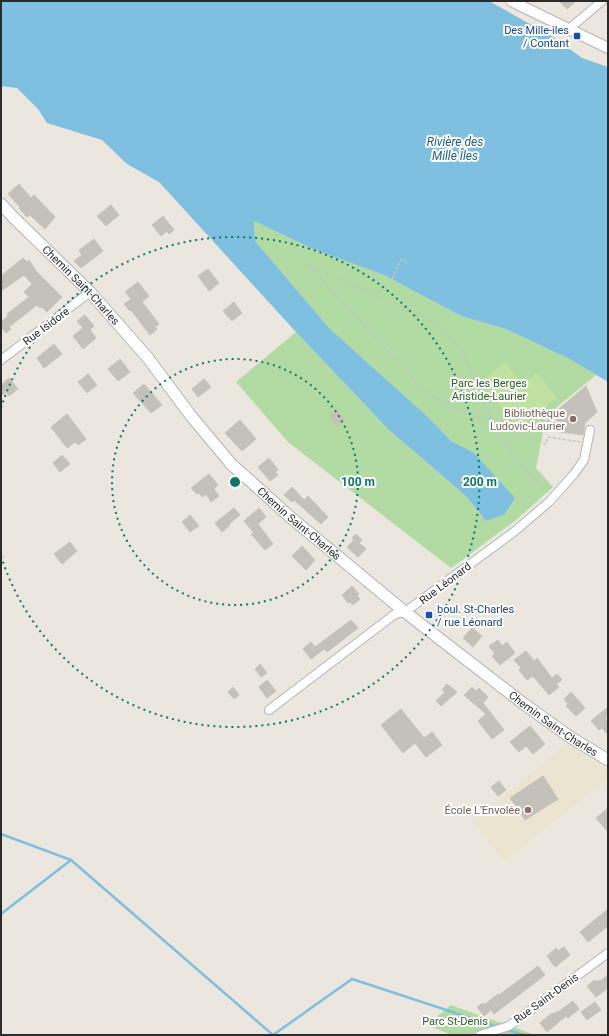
<svg xmlns="http://www.w3.org/2000/svg" width="609" height="1036" font-family="Roboto,sans-serif">
<style>
.education{fill:#eae4d1}
.green{fill:#b1dba2}
.pitch{fill:#c0e19f}
.water{fill:#7fbfe0}
.lines{fill:none;stroke-linecap:round;stroke-linejoin:round}
.stream{stroke:#7fbfe0;stroke-width:2.5}
.building{fill:#c4c1ba;stroke:#c6c3b9}
.minor-casing{stroke:#b2b4bd;stroke-width:10}
.tertiary-casing{stroke:#b2b4bd;stroke-width:12}
.secondary-casing{stroke:#b2b4bd;stroke-width:13}
.path{stroke:#c4c4c4;stroke-width:1.5;stroke-dasharray:3 2;stroke-linecap:butt}
.minor{stroke:#fff;stroke-width:8}
.tertiary{stroke:#fff;stroke-width:10}
.secondary{stroke:#fff;stroke-width:11}
.ring{fill:none;stroke:#0f766e;stroke-width:2;stroke-dasharray:2 4}
.transit-dot{fill:#1a4fb4;stroke:#fff;stroke-width:1.5}
.education-dot{fill:#8d6e63;stroke:#fff;stroke-width:1.5}
.labels{text-anchor:middle;stroke-width:4;stroke-linejoin:round;paint-order:stroke}
.transit-label{font-size:11px;fill:#164399;stroke:#fff;text-anchor:end}
.street-label{font-size:11px;fill:#2b2b2b;stroke:#fff}
.park-label{font-size:11px;fill:#2b6023;stroke:#fff}
.education-label{font-size:11px;fill:#785e54;stroke:#fff;text-anchor:end}
.water-label{font-size:12px;font-style:italic;fill:#1e5e8c;stroke:#fff}
.centre{fill:#0f766e;stroke:#fff;stroke-width:2}
.ring-label{font-size:12px;text-anchor:middle;font-weight:bold;fill:#0f766e;stroke:#fff;stroke-width:4;stroke-linejoin:round;paint-order:stroke}
</style>
<rect width="100%" height="100%" fill="#ebe7df"/>
<path class="education" d="M567,743L608,770V779L504,861L473,822Z"/>
<g class="green">
<path d="M254,221L313,249L384,275L461,316L506,329L571,359L596,375L546,416L536,468L553,487L516,520L451,568L288,442L236,382L296,332L388,429L466,496L486,521L473,452L451,441L429,418L329,328L255,241Z"/>
<path d="M451,1005L535,1035H452L427,1025Z"/>
</g>
<path class="pitch" d="M505,362L523,384L537,373L557,398L518,428L481,382Z"/>
<path class="water" d="M1,1H489L553,37L582,58L608,67V382L570,359L506,329L461,316L384,275L313,249L254,221L255,241L329,328L429,418L451,441L473,452L515,498L505,514L486,521L466,496L388,429L296,332L159,182L127,164L102,140L47,123L38,109L17,88L1,86Z"/>
<g class="lines">
<g class="stream">
<path d="M1,834L71,860L1,914"/>
<path d="M71,860L273,1035L352,979L498,1027"/>
<path d="M507,1030L524,1035"/>
</g>
</g>
<g class="building">
<path d="M559,1H576L567,9Z"/>
<path d="M19,184L31,198L34,195L55,217L45,229L30,215L27,217L19,208L20,207L8,194Z"/>
<path d="M111,205L119,215L106,226L97,216Z"/>
<path d="M163,216L174,230L169,234L167,231L161,236L152,225Z"/>
<path d="M94,239L103,251L81,268L74,261L82,255L79,250Z"/>
<path d="M23,258L27,262L29,260L36,271L62,297L47,312L42,307L40,308L37,305L9,327L11,329L6,333L1,327V322L8,316L7,314L29,297L24,292L32,284L24,275L1,291V276Z"/>
<path d="M208,269L219,283L209,291L198,276Z"/>
<path d="M138,282L149,296L142,302L159,324L155,327L157,329L150,335L131,310L130,311L124,304L131,299L125,292Z"/>
<path d="M234,302L242,313L232,321L223,311Z"/>
<path d="M85,315L94,326L90,330L96,338L83,349L73,336L83,328L77,321Z"/>
<path d="M54,344L62,354L44,368L37,358Z"/>
<path d="M120,359L130,372L118,381L108,369Z"/>
<path d="M88,374L97,385L87,393L78,382Z"/>
<path d="M9,378L18,389L9,396L6,392L1,396V385Z"/>
<path d="M204,379L211,387L198,397L192,389Z"/>
<path d="M144,384L162,405L151,413L133,393Z"/>
<path d="M586,386L597,412L585,423L583,435L546,430L548,411L554,413Z"/>
<path d="M337,410L345,420L337,426L329,416Z"/>
<path d="M67,414L86,439L78,445L75,442L67,448L51,427Z"/>
<path d="M240,420L256,439L242,451L225,433Z"/>
<path d="M62,455L70,464L60,472L53,463Z"/>
<path d="M269,458L278,470L275,472L278,475L270,481L258,467Z"/>
<path d="M209,474L218,485L214,489L219,496L211,502L206,494L202,497L199,493L197,494L191,488Z"/>
<path d="M292,487L304,500L308,496L328,517L321,524L294,500L292,502L284,495Z"/>
<path d="M234,508L240,515L229,524L230,525L222,532L215,523Z"/>
<path d="M259,508L266,517L258,524L273,544L265,550L251,534L254,533L244,521Z"/>
<path d="M190,515L199,526L190,532L182,522Z"/>
<path d="M356,534L362,540L359,543L366,549L358,557L347,547L354,540L352,538Z"/>
<path d="M70,542L77,551L62,564L54,554Z"/>
<path d="M302,546L315,560L306,570L292,556Z"/>
<path d="M352,586L359,594L357,596L360,599L353,605L350,602L348,603L342,595Z"/>
<path d="M351,620L358,628L327,652L324,649L311,659L303,649L311,642L315,647Z"/>
<path d="M472,628L482,636L473,647L463,638Z"/>
<path d="M498,640L502,646L507,642L515,653L500,665L492,656L495,654L489,646Z"/>
<path d="M526,651L534,661L537,658L552,678L557,674L562,680L556,684L559,687L549,695L533,676L527,680L519,670L521,668L514,660Z"/>
<path d="M260,664L267,673L261,677L255,669Z"/>
<path d="M267,680L276,691L267,698L259,687Z"/>
<path d="M447,684L457,692L441,706L436,701L445,692L442,690Z"/>
<path d="M233,687L239,695L234,699L228,692Z"/>
<path d="M472,687L476,691L479,688L488,697L483,703L504,730L492,739L478,721L486,714L464,695Z"/>
<path d="M571,692L585,708L576,716L566,706L568,704L564,699Z"/>
<path d="M608,707V716L605,718L608,721V735L602,728L599,730L591,721Z"/>
<path d="M401,709L424,738L432,732L442,745L426,757L415,743L403,753L381,725Z"/>
<path d="M530,726L545,744L533,754L526,746L519,752L510,742Z"/>
<path d="M543,776L558,799L525,820L510,798Z"/>
<path d="M499,781L506,790L498,796L491,787Z"/>
<path d="M608,808V832L596,818Z"/>
<path d="M608,909V926L588,942L580,932Z"/>
<path d="M564,947L570,955L555,967L547,956L556,948L558,951Z"/>
<path d="M538,966L545,975L494,1014L491,1010L484,1016L477,1007L483,1003L484,1005L498,994L499,995Z"/>
<path d="M608,975V988L596,997L587,986L595,980L596,982L599,980L600,981Z"/>
<path d="M573,1001L579,1009L568,1018L566,1016L547,1032L540,1023L552,1013L553,1014L558,1011V1012Z"/>
<path d="M595,1002L601,1010L587,1020L581,1012Z"/>
</g>
<g class="lines">
<defs>
<g id="minor">
<path d="M569,29L602,1"/>
<path d="M1,360L90,292"/>
<path d="M269,710L395,614L405,612L515,531L550,501L574,474L584,460L590,430"/>
<path d="M480,1035L509,1026L608,953"/>
</g>
<path id="tertiary" d="M511,1L608,48"/>
<g id="secondary">
<path id="s1" d="M1,204L14,218L90,292L148,358L191,416L232,465L247,478L289,516L405,612L524,704L570,737L608,760"/>
</g>
</defs>
<use href="#minor" class="minor-casing"/>
<use href="#tertiary" class="tertiary-casing"/>
<use href="#secondary" class="secondary-casing"/>
<g class="path">
<path d="M307,265L419,314L447,333L463,352L499,436L529,474L548,492"/>
<path d="M309,266L423,389L445,404L546,444L548,437L580,442"/>
<path d="M392,279L401,259L408,263"/>
</g>
<use href="#minor" class="minor"/>
<use href="#tertiary" class="tertiary"/>
<use href="#secondary" class="secondary"/>
</g>
<g class="ring">
<circle cx="235" cy="482" r="123"/>
<path d="M1 408A245 245 0 1 1 1 556"/>
</g>
<g class="transit-dot">
<rect x="573" y="32" width="8" height="8" rx="2"/>
<rect x="425" y="611" width="8" height="8" rx="2"/>
</g>
<g class="education-dot">
<circle cx="573" cy="419" r="4"/>
<circle cx="528" cy="810" r="4"/>
</g>
<g class="labels">
<g class="transit-label">
<text x="569" y="34">Des Mille-îles<tspan x="569" dy="13">/ Contant</tspan></text>
<text x="437" y="613" text-anchor="start">boul. St-Charles<tspan x="437" dy="13">/ rue Léonard</tspan></text>
</g>
<g class="street-label">
<text dy="4" stroke="none"><textPath href="#s1" startOffset="114">Chemin Saint-Charles</textPath></text>
<text transform="translate(46 326) rotate(-37)" y="4">Rue Isidore</text>
<text dy="4" stroke="none"><textPath href="#s1" startOffset="438">Chemin Saint-Charles</textPath></text>
<text transform="translate(445 583) rotate(-37)" y="4">Rue Léonard</text>
<text dy="4" stroke="none"><textPath href="#s1" startOffset="762">Chemin Saint-Charles</textPath></text>
<text transform="translate(546 998) rotate(-36)" y="4">Rue Saint-Denis</text>
</g>
<g class="park-label">
<text x="489" y="387">Parc les Berges<tspan x="489" dy="13">Aristide-Laurier</tspan></text>
<text x="455" y="1025">Parc St-Denis</text>
</g>
<g class="education-label">
<text x="565" y="417">Bibliothèque<tspan x="565" dy="13">Ludovic-Laurier</tspan></text>
<text x="520" y="814">École L'Envolée</text>
</g>
<g class="water-label">
<text x="455" y="146">Rivière des<tspan x="455" dy="14">Mille Îles</tspan></text>
</g>
</g>
<circle cx="235" cy="482" r="6" class="centre"/>
<g class="ring-label">
<text x="358" y="486">100 m</text>
<text x="480" y="486">200 m</text>
</g>
<rect width="609" height="1036" fill="none" stroke="#2b2b2b" stroke-width="4"/>
</svg>
